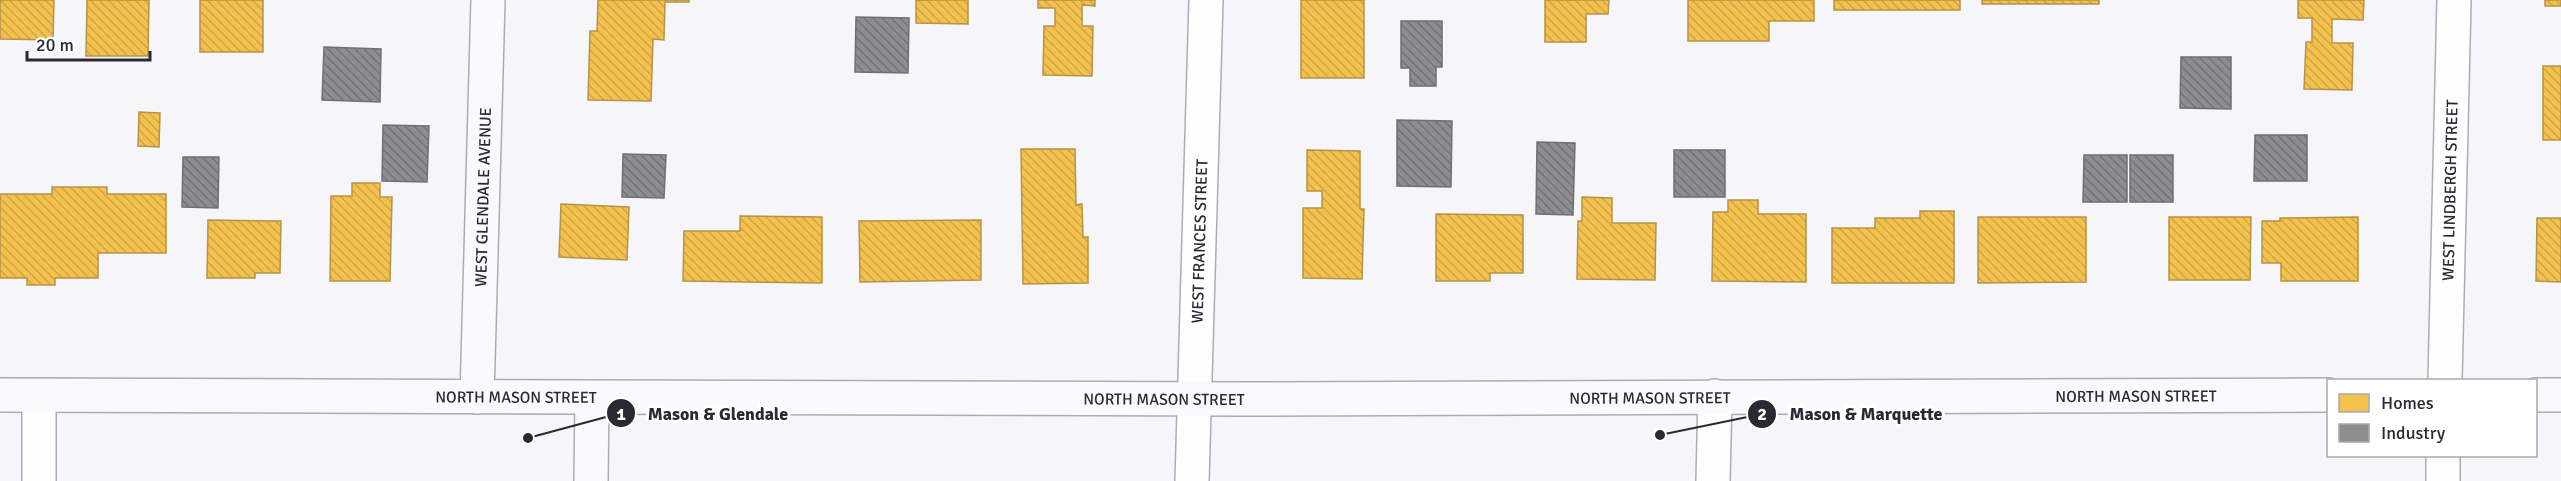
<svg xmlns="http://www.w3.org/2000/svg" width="2561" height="481" font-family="Signika,sans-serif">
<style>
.homes{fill:url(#homes-back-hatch);stroke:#b69346;stroke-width:1.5}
.industry{fill:url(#industry-back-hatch);stroke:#6f6f76;stroke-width:1.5}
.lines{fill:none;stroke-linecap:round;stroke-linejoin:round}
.street-casing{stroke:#acacb3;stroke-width:36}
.secondary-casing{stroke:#acacb3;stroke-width:36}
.street{stroke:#fefefe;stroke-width:33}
.secondary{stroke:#faf9fc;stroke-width:33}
.labels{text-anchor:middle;stroke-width:6;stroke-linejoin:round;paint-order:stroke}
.street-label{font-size:16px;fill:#292833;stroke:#fff}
.leader{fill:none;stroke:#292833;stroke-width:2}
.callout-dot{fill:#292833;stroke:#fff;stroke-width:2}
.mark-label{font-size:18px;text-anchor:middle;font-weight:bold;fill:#fff}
.callout-label{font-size:18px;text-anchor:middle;font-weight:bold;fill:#292833;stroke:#fff;stroke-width:6;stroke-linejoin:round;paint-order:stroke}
</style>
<defs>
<pattern id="homes-back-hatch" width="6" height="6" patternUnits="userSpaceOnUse" patternTransform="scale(1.5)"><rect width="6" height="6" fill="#f2c14e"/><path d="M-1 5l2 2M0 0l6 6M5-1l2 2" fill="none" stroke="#d0a645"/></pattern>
<pattern id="industry-back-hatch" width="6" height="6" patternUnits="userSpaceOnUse" patternTransform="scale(1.5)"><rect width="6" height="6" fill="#8d8d92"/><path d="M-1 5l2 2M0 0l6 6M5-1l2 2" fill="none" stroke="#737378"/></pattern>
</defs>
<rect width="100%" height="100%" fill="#f6f6fa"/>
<g class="homes">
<path d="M0,0H54L53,40L0,39Z"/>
<path d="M87,0H149L148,56H86Z"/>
<rect x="200" y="0" width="63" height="52"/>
<path d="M598,0H689V2H665L664,40L653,39L651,101L588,100L590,31H597Z"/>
<path d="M916,0H968V24L916,23Z"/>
<path d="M1038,0H1095V6L1082,5V26H1093L1092,76L1043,75L1044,26H1055V8H1038Z"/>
<rect x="1301" y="0" width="63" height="78"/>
<path d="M1545,0H1609L1608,14H1586V42H1545Z"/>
<path d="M1688,0H1814V21H1769V41H1688Z"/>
<rect x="1834" y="0" width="126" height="10"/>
<rect x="1982" y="0" width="117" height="4"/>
<path d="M2298,0H2364L2363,20L2332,19V43H2353L2352,90L2304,89L2306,42H2312V18H2298Z"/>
<rect x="2545" y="0" width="16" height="6"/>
<rect x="2543" y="66" width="18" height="74"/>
<path d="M139,112L160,113L159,147L138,146Z"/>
<path d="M1021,149H1075L1076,205L1082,204L1083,237H1088V283L1023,284Z"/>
<path d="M1307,150L1360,151V209H1364L1362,279L1303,278V208H1322V191H1307Z"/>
<path d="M352,183H380V197H392L390,281H330L331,196H352Z"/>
<path d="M52,187H107V194H166V253H98V278H55V285H27V278H0V194H52Z"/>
<path d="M1582,197L1612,198V223H1656L1655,280L1577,279L1578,221H1582Z"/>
<path d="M1728,200H1758V214H1806V282L1712,281L1713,212H1728Z"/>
<path d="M561,204L629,207L627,260L559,257Z"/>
<path d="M1920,211H1954V283H1832V228H1875V218H1920Z"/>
<path d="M1436,214L1523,215V273H1490V281H1436Z"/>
<path d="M740,216L822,217V283L683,281L684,231H740Z"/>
<path d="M1978,217H2086V282L1978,283Z"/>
<path d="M2169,217H2251L2250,280H2169Z"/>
<path d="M2358,217V281H2281V263H2262V221H2280V218Z"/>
<path d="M2537,218H2561V282L2536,281Z"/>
<path d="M208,220L281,221L280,273H255V278H207Z"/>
<path d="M981,220V280L860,282L859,221Z"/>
</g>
<g class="industry">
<path d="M856,17L909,18L908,73L855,72Z"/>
<path d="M1401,21H1442V67H1436V86H1410V68H1401Z"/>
<path d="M324,47L381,49L380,102L322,100Z"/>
<path d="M2181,57H2231V109L2180,108Z"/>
<path d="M1397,120L1452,121L1451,187L1397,186Z"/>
<path d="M383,125L429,126L427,182L382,181Z"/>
<path d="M2255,135H2307V181H2254Z"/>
<path d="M1537,142L1575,143L1573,215L1536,214Z"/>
<rect x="1674" y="150" width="51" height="47"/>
<path d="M623,154L666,155L664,198L622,197Z"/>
<path d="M2084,155H2127V202H2083Z"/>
<rect x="2130" y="155" width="43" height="47"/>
<path d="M183,157H219L218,208L182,207Z"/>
</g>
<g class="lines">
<defs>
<g id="street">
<path id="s1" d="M2445,380L2454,0"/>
<path d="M39,481V396"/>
<path id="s2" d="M1192,481L1206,0"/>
<path d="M1713,481L1715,396"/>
<path d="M2443,481V456"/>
</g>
<g id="secondary">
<path id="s3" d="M0,395L1245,399L2328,395"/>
<path d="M2536,395H2561"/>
<path id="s4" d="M477,397L488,0"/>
<path d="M591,481L592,398"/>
</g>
</defs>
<use href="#street" class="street-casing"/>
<use href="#secondary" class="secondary-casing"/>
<use href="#street" class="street"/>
<use href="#secondary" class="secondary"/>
</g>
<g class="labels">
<g class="street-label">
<text dy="6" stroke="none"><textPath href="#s1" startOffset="190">WEST LINDBERGH STREET</textPath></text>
<text dy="6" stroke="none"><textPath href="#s4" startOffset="200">WEST GLENDALE AVENUE</textPath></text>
<text dy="6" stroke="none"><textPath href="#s2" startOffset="240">WEST FRANCES STREET</textPath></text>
<text dy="6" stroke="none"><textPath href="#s3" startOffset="2136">NORTH MASON STREET</textPath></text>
<text dy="6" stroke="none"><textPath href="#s3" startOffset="1650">NORTH MASON STREET</textPath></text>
<text dy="6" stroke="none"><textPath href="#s3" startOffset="516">NORTH MASON STREET</textPath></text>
<text dy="6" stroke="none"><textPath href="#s3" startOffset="1164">NORTH MASON STREET</textPath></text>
</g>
</g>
<path class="leader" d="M528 438L621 413M1660 435L1762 414"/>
<g class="callout-dot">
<circle cx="528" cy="438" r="6"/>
<circle cx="1660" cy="435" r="6"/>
<circle cx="621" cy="413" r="15"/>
<circle cx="1762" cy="414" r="15"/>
</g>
<g class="mark-label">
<text x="621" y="420">1</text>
<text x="1762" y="420">2</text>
</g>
<g class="callout-label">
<text x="718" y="420">Mason &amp; Glendale</text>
<text x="1866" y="420">Mason &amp; Marquette</text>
</g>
<rect x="2327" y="379" width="210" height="78" fill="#ffffff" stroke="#a9a9ad" stroke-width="1.5"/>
<rect x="2339" y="394" width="30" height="18" fill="#f2c14e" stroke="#a9a9ad" stroke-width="1.5"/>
<text x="2381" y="409" font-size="18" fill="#292833">Homes</text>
<rect x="2339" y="424" width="30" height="18" fill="#8d8d92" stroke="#a9a9ad" stroke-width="1.5"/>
<text x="2381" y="439" font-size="18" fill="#292833">Industry</text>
<path d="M27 51v9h123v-9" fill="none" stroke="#292833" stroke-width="3"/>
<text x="36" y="51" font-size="18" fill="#292833" stroke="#ffffff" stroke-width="4.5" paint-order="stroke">20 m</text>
</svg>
